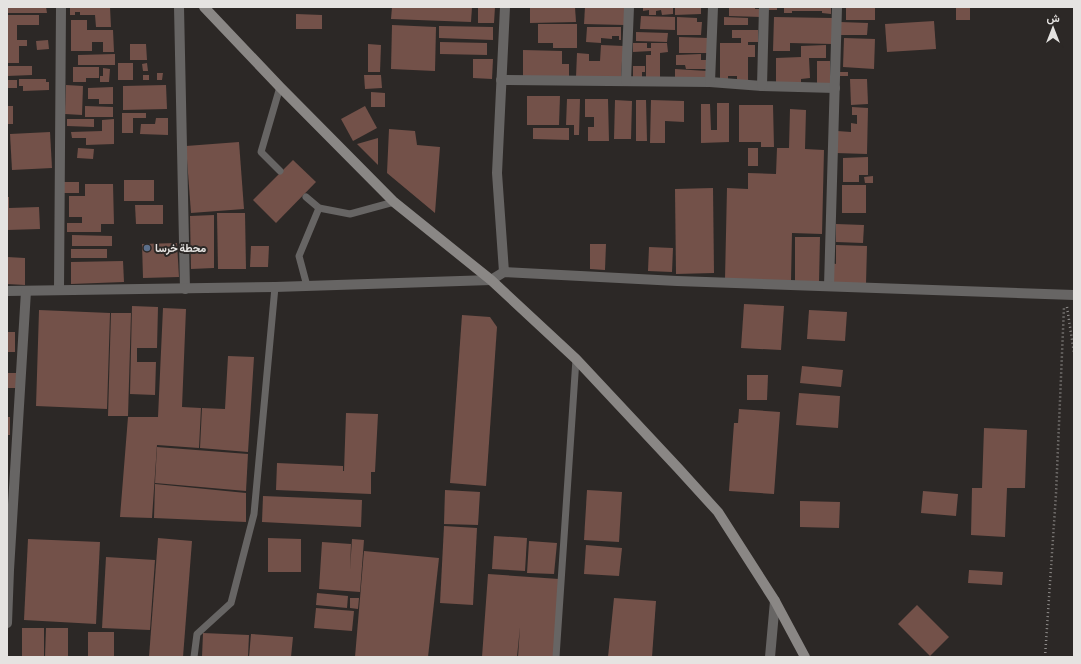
<svg xmlns="http://www.w3.org/2000/svg" width="1081" height="664" font-family="'Sofia Sans Condensed',Vazirmatn,sans-serif">
<style>
.building{fill:#735149}
.lines{fill:none;stroke-linecap:round;stroke-linejoin:round}
.path{stroke:#908d8b;stroke-width:2.5;stroke-dasharray:1 3;stroke-linecap:butt}
.service{stroke:#676564;stroke-width:7}
.minor{stroke:#676564;stroke-width:10}
.secondary{stroke:#8a8785;stroke-width:10}
.service-dot{fill:#5c6f8a;stroke:#2c2826;stroke-width:1.5}
.labels{text-anchor:middle;stroke-width:4;stroke-linejoin:round;paint-order:stroke}
.poi-label{font-size:11px;font-weight:bold;fill:#e5e3e1;stroke:#2c2826;text-anchor:start}
</style>
<rect width="100%" height="100%" fill="#2c2826"/>
<g class="building">
<path d="M8,7H46L47,13H8Z"/>
<path d="M70,7H110L111,27H96L95,15H80V12H75V15H70Z"/>
<path d="M392,7H472L471,22L391,19Z"/>
<path d="M478,7H495L494,23H478Z"/>
<path d="M530,7H575L576,22L530,23Z"/>
<path d="M585,7H625L624,25L584,24Z"/>
<path d="M643,7H673V14L662,15L661,10L656,11V15H649V10L643,11Z"/>
<path d="M675,7H701V14L675,15Z"/>
<path d="M729,7H755V9H761V17L729,16Z"/>
<rect x="768" y="7" width="9" height="3"/>
<path d="M784,7H831V14L822,13V11H792V13H784Z"/>
<rect x="846" y="7" width="29" height="13"/>
<rect x="956" y="7" width="14" height="13"/>
<path d="M296,14L322,15V29H296Z"/>
<path d="M7,15H39V25H17V40H27V46H19V63H7V40H8Z"/>
<path d="M641,16L675,17V30L640,29Z"/>
<path d="M677,17L697,18V22H702L701,35H677Z"/>
<path d="M724,17L748,18V25H724Z"/>
<path d="M774,17L832,18V44L790,43V51H773Z"/>
<path d="M71,20H87V30H113L114,52H103V42H92V51H71Z"/>
<path d="M934,21L936,49L887,52L885,24Z"/>
<path d="M840,22L868,23L867,35H840Z"/>
<path d="M538,24H577V48H553V43H538Z"/>
<path d="M392,25L436,27L435,71L391,69Z"/>
<path d="M439,26L493,27V40L439,38Z"/>
<path d="M587,27H621V40H619V36H612V39L601,38V43L586,42Z"/>
<path d="M732,30H758V42H748V45H755V57H748V83H737V76H728V79H720V43H741V38H732Z"/>
<path d="M636,32L668,33L667,42L636,41Z"/>
<path d="M679,37L708,38V53H679Z"/>
<path d="M844,38L875,39L874,69L843,67Z"/>
<path d="M48,40L49,49L37,50L36,41Z"/>
<path d="M440,42L487,43V55L440,54Z"/>
<path d="M633,43H647V48H651V43H667L668,52L660,53V79H646V55H651V51L633,52Z"/>
<path d="M130,44H146L147,60H130Z"/>
<path d="M368,44L381,45L380,72H368Z"/>
<path d="M601,45L624,46V61H622L621,78L576,77L577,53L589,54V61H600Z"/>
<path d="M826,45V58H809L810,78L801,79V84L776,85V58L801,57V46Z"/>
<path d="M523,50L562,51V64H569V78L523,77Z"/>
<path d="M115,54V65H78V55Z"/>
<path d="M701,54V60H706V69H686L685,65H676V55Z"/>
<path d="M473,59H493L492,79L473,78Z"/>
<rect x="817" y="61" width="13" height="25"/>
<rect x="118" y="63" width="15" height="17"/>
<path d="M147,63L148,71H143L142,64Z"/>
<path d="M7,66H32V75L7,76Z"/>
<path d="M633,66H645V72H642V79H633Z"/>
<path d="M73,67H99V78H86V82H73Z"/>
<path d="M103,68L110,69L109,82H100V76H103Z"/>
<path d="M675,69L707,71V80L675,79Z"/>
<rect x="838" y="72" width="10" height="4"/>
<path d="M157,73H163L162,80H157Z"/>
<rect x="143" y="75" width="6" height="5"/>
<path d="M364,75H381L382,88L365,89Z"/>
<path d="M19,79H46V82H49V90L23,91V86H19Z"/>
<path d="M850,79H867L868,104L851,105Z"/>
<path d="M7,80H17V88H8Z"/>
<path d="M66,85L83,86L82,115L65,114Z"/>
<path d="M166,85L167,109L123,110V86Z"/>
<path d="M113,87V104H99V99H88V88Z"/>
<path d="M371,92L385,93V107H371Z"/>
<path d="M527,96H560L559,125H527Z"/>
<path d="M567,99H580L579,135H574V125H566Z"/>
<path d="M585,99H608L609,141H588V127H594V117H585Z"/>
<path d="M615,100L632,101L631,139H614Z"/>
<path d="M636,100H646L647,141H636Z"/>
<path d="M651,100L684,101V122L665,121V143H650Z"/>
<path d="M717,103H729V142L701,143V104H710L711,130H717Z"/>
<path d="M739,105H773L774,147H761V142H739Z"/>
<rect x="7" y="106" width="6" height="18"/>
<path d="M85,106L113,107V117H85Z"/>
<path d="M365,106L377,128L353,141L341,119Z"/>
<path d="M852,107L868,108L867,154L836,153L837,131L851,132V123L857,124V115H852Z"/>
<path d="M790,109L806,110L805,149L824,150L822,234L792,233L791,281L725,279L727,188L748,189V173L776,174L777,148H789Z"/>
<path d="M122,113H146V118H133V133H122Z"/>
<path d="M156,118H168V135L140,134L141,124H155Z"/>
<path d="M67,119H94V127L67,126Z"/>
<path d="M114,119V144L86,145V138H72L71,132L102,131V120Z"/>
<path d="M533,128H569V140L533,139Z"/>
<path d="M389,129L415,131L417,145L440,147L435,213L387,173Z"/>
<path d="M50,132L52,168L12,170L10,134Z"/>
<path d="M378,138V165L357,144Z"/>
<path d="M239,142L244,209L191,213L186,146Z"/>
<path d="M78,148L94,149L93,159L77,158Z"/>
<rect x="748" y="148" width="10" height="18"/>
<path d="M868,157V175H859V182H843V158Z"/>
<path d="M293,160L316,182L276,223L253,200Z"/>
<path d="M873,176V183H865L864,177Z"/>
<rect x="124" y="180" width="30" height="21"/>
<rect x="64" y="182" width="15" height="11"/>
<path d="M85,184H113L114,224H101V232H67V223H82V217H69V196H85Z"/>
<rect x="842" y="185" width="24" height="28"/>
<path d="M713,188L714,273L676,274L675,189Z"/>
<path d="M7,197H9V208L39,207L40,229L7,230Z"/>
<path d="M135,205H163V224H136Z"/>
<path d="M217,213H245L246,269H218Z"/>
<path d="M214,215V268L191,269L190,216Z"/>
<path d="M836,224L864,225L863,243L836,242Z"/>
<path d="M72,235L112,236V246H72Z"/>
<path d="M795,237H820L819,283H795Z"/>
<path d="M177,243L179,277L143,278L142,244Z"/>
<path d="M590,244H606L605,270L590,269Z"/>
<path d="M836,245L867,246L866,284L832,283V263L836,264Z"/>
<path d="M251,246H269L268,267H250Z"/>
<path d="M649,247L673,248L672,272L648,271Z"/>
<rect x="71" y="249" width="36" height="9"/>
<path d="M7,257L25,258V285L7,284Z"/>
<path d="M123,261L124,282L71,284V262Z"/>
<path d="M744,304L784,306L781,350L741,348Z"/>
<path d="M132,306L158,307L157,348H137V362H156L155,395L130,394Z"/>
<path d="M163,308L186,309L182,407L201,408L199,448L157,445L152,518L120,517L128,417H158Z"/>
<path d="M39,310L110,313L107,409L36,406Z"/>
<path d="M809,310L847,312L845,341L807,339Z"/>
<path d="M111,313H131L128,416H108Z"/>
<path d="M462,315L490,317L497,327L486,486L450,483Z"/>
<rect x="7" y="332" width="8" height="20"/>
<path d="M228,356L254,357L248,452L200,448L202,408L225,409Z"/>
<path d="M802,366L843,370L841,387L800,383Z"/>
<rect x="7" y="373" width="9" height="15"/>
<path d="M747,375H768L767,400H747Z"/>
<path d="M799,393L840,396L838,428L796,425Z"/>
<path d="M739,409L780,412L774,494L729,491L734,423H738Z"/>
<path d="M346,413L378,414L375,472H371V494L276,490L277,463L343,466V471H344Z"/>
<rect x="7" y="417" width="3" height="18"/>
<path d="M984,428L1027,430L1025,488H1007L1005,537L971,535L972,488H982Z"/>
<path d="M157,447L248,454L246,491L155,483Z"/>
<path d="M155,484L246,493V522L154,518Z"/>
<path d="M445,490L480,492L478,525L444,524Z"/>
<path d="M587,490L622,492L619,542L584,540Z"/>
<path d="M923,491L958,494L956,516L921,513Z"/>
<path d="M263,496L362,500L361,527L262,522Z"/>
<path d="M800,501L840,502L839,528L800,527Z"/>
<path d="M444,526L477,528L473,605L440,603Z"/>
<path d="M494,536L527,538L525,571L492,569Z"/>
<path d="M158,538L192,541L183,657H149Z"/>
<path d="M268,538L301,539V572H268Z"/>
<path d="M28,539L100,542L96,624L24,620Z"/>
<path d="M352,539L364,540L360,592L319,589L322,542L351,544L350,570Z"/>
<path d="M529,541L557,543L554,574L527,573Z"/>
<path d="M586,545L622,548L619,576L584,574Z"/>
<path d="M364,551L439,558L428,657H355Z"/>
<path d="M106,557L155,560L150,630L102,628Z"/>
<path d="M969,570L1003,572L1002,585L968,583Z"/>
<path d="M488,574L559,579L554,657H518L520,627L517,657H482Z"/>
<path d="M317,593L348,596L347,608L316,605Z"/>
<path d="M350,598H359L358,609L350,608Z"/>
<path d="M614,598L656,601L652,657H608Z"/>
<path d="M917,605L949,637L930,656L898,624Z"/>
<path d="M316,608L354,611L352,631L314,628Z"/>
<rect x="22" y="628" width="22" height="29"/>
<path d="M46,628H68V657H45Z"/>
<rect x="88" y="632" width="26" height="25"/>
<path d="M203,633L249,635L248,657H202Z"/>
<path d="M251,634L293,637L291,657H249Z"/>
</g>
<g class="lines">
<g class="path">
<path d="M1067,307L1074,353"/>
<path d="M1045,657L1056,494L1064,307"/>
</g>
<g class="service">
<path d="M280,171L261,152L280,87"/>
<path d="M306,197L319,208L350,214L394,202"/>
<path d="M307,286L299,256L319,208"/>
<path d="M194,657L197,634L231,603L254,514L275,287"/>
<path d="M556,657L576,359"/>
</g>
<g class="minor">
<path d="M179,7L185,289"/>
<path d="M501,80L710,82L762,86L835,88"/>
<path d="M626,81L629,7"/>
<path d="M710,82L713,7"/>
<path d="M762,86L764,7"/>
<path d="M504,272L497,173L505,7"/>
<path d="M829,286L837,7"/>
<path d="M59,290L61,7"/>
<path d="M7,291L275,287L491,280L504,272L677,281L1074,295"/>
<path d="M7,623L9,570L26,291"/>
<path d="M770,657L775,601"/>
</g>
<path class="secondary" d="M204,7L280,87L394,202L491,280L576,359L678,468L718,512L775,601L805,657"/>
</g>
<circle class="service-dot" cx="147" cy="248" r="4"/>
<g class="labels">
<g class="poi-label">
<text x="155" y="252">محطة خرسا</text>
</g>
</g>
<rect width="1081" height="664" fill="none" stroke="#e5e3e1" stroke-width="16"/>
<g transform="translate(1053 28)" stroke="#2c2826" stroke-width="3" paint-order="stroke">
<path d="M0-3L7 15L0 10L-7 15Z" fill="#e5e3e1"/>
<text y="-6" font-size="11" font-weight="bold" text-anchor="middle" fill="#e5e3e1">ش</text>
</g>
</svg>
